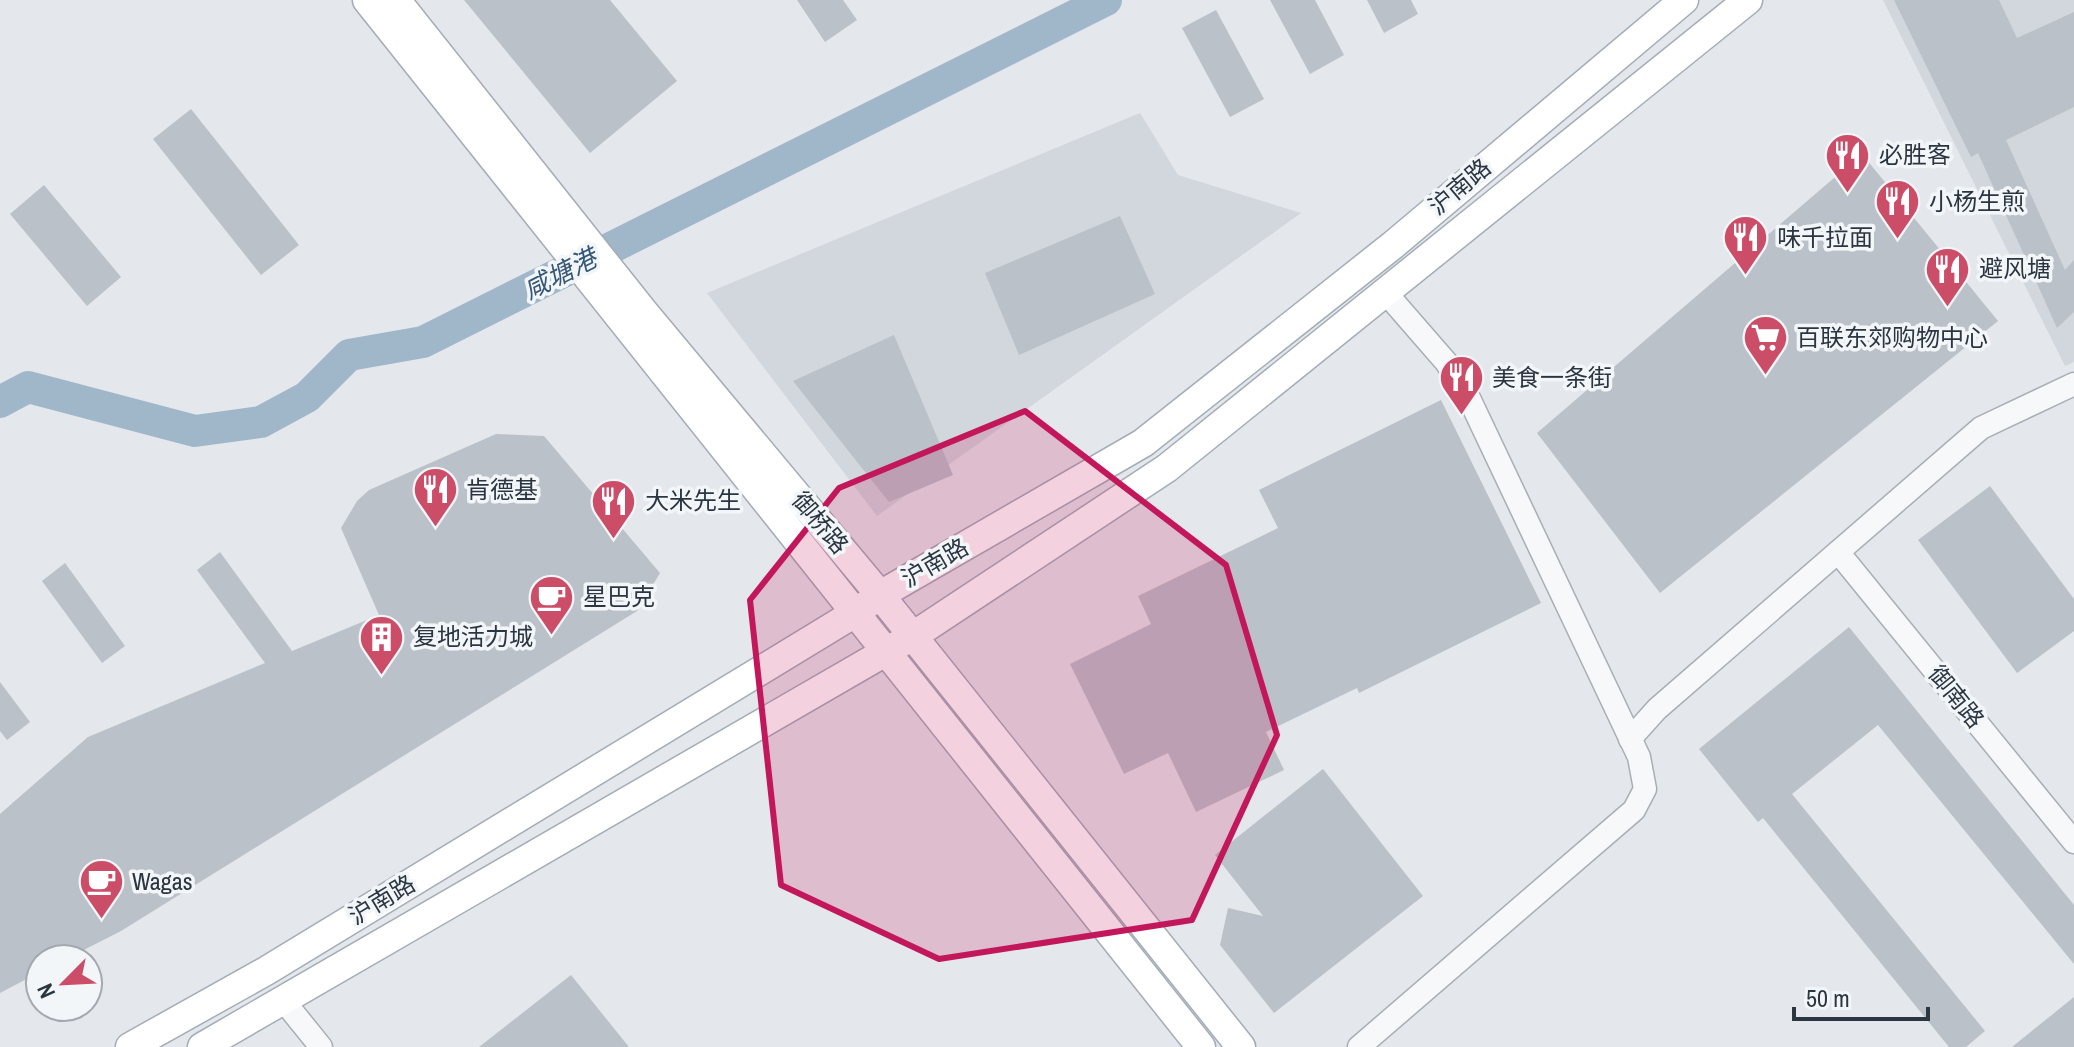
<svg xmlns="http://www.w3.org/2000/svg" width="2074" height="1047" font-family="'Archivo Narrow','Noto Sans SC',sans-serif">
<style>
.built{fill:#d2d6dd}
.lines{fill:none;stroke-linecap:round;stroke-linejoin:round}
.river{stroke:#a0b7ca;stroke-width:32}
.building{fill:#bbc1c8}
.minor-casing{stroke:#a9aeb5;stroke-width:25}
.major-casing{stroke:#a3acb7;stroke-width:31}
.minor{stroke:#f6f8f9;stroke-width:22}
.major{stroke:#fff;stroke-width:28}
.marked{fill:#c2185b;fill-opacity:0.2;stroke:#c2185b;stroke-width:6;stroke-linejoin:round}
.labels{text-anchor:middle;stroke-width:7;stroke-linejoin:round;paint-order:stroke}
.poi-label{font-size:24px;fill:#2c3643;stroke:#f3f6f8;text-anchor:start}
.street-label{font-size:24px;fill:#2c3643;stroke:#f3f6f8}
.water-label{font-size:26px;font-style:italic;fill:#365777;stroke:#f3f6f8}
</style>
<rect width="100%" height="100%" fill="#e4e7eb"/>
<g class="built">
<path d="M1883,0H2074V362L2065,366Z"/>
<path d="M1140,113L1178,175L1301,213L877,516L707,293Z"/>
</g>
<g class="lines">
<path class="river" d="M0,402L28,387L195,431L261,422L307,397L349,355L423,342L1106,0"/>
</g>
<g class="building">
<path d="M464,0H610L677,81L590,153Z"/>
<path d="M797,0H843L857,20L825,42Z"/>
<path d="M1270,0H1315L1344,55L1310,74Z"/>
<path d="M1367,0H1411L1418,14L1384,33Z"/>
<path d="M1894,0H1999L2017,38L2074,12V107L2006,140L2065,270L2074,260V312L2057,328L1978,153L1971,157Z"/>
<path d="M1216,10L1264,99L1230,117L1182,28Z"/>
<path d="M191,109L299,245L261,275L153,139Z"/>
<path d="M1862,154L1998,321L1660,593L1537,433Z"/>
<path d="M44,185L121,277L87,306L10,214Z"/>
<path d="M1120,216L1155,294L1019,355L985,273Z"/>
<path d="M894,335L953,475L889,502L793,381Z"/>
<path d="M1441,400L1541,603L1359,693L1357,688L1266,732L1284,770L1196,812L1168,753L1124,774L1070,664L1151,624L1138,596L1278,528L1259,490Z"/>
<path d="M496,434L544,436L660,573L637,611L121,931L66,959H40V972L0,993V814L88,737L265,663L197,570L220,552L292,651L379,615L341,528L357,501L369,490Z"/>
<path d="M1990,486L2074,599V631L2017,673L1918,540Z"/>
<path d="M65,563L125,646L102,663L42,581Z"/>
<path d="M1849,627L2074,905V964L1878,725L1792,794L1985,1031L1966,1047H1949L1763,818L1758,822L1699,749Z"/>
<path d="M0,682L30,722L7,740L0,731Z"/>
<path d="M1323,769L1423,896L1274,1013L1220,945L1228,908L1263,916L1215,855Z"/>
<path d="M571,975L629,1047H479Z"/>
<path d="M2074,997V1047H2012Z"/>
</g>
<g class="lines">
<defs>
<g id="minor">
<path d="M1838,552L2074,842"/>
<path d="M1630,739L1657,709L1981,428L2074,384"/>
<path d="M283,1000L321,1047"/>
<path d="M1359,1047L1634,810L1645,789L1639,757L1468,396L1446,362L1386,293"/>
</g>
<g id="major">
<path d="M367,0L1201,1047"/>
<path d="M396,0L643,311L880,595L1241,1047"/>
<path d="M130,1047L266,971L855,613L880,595L1143,443L1393,245L1684,0"/>
<path d="M202,1047L913,636L1167,468L1748,0"/>
</g>
</defs>
<use href="#minor" class="minor-casing"/>
<use href="#major" class="major-casing"/>
<use href="#minor" class="minor"/>
<use href="#major" class="major"/>
</g>
<path class="marked" d="M1025,411L1226,565L1277,735L1192,920L939,959L781,885L750,600L839,488Z"/>
<defs>
<symbol id="restaurant-pin" viewBox="-11 -11 22 30"><path d="M0 17L-7.5 6A9.5 9.5 0 1 1 7.5 6Z" fill="#cc4d68" stroke="#f3f6f8"/><path d="M-5-6h1v4h1v-4h1v4h1v-4h1v5L-1.5 .5V6h-2V.5L-5-1ZM5-6V6H3V1.5H1.5Q1.5-4 5-6Z" fill="#fff"/></symbol>
<symbol id="supermarket-pin" viewBox="-11 -11 22 30"><path d="M0 17L-7.5 6A9.5 9.5 0 1 1 7.5 6Z" fill="#cc4d68" stroke="#f3f6f8"/><path d="M-6-5.5h2.5l.6 2H6L4.5 2H-2.5L-4.4-4H-6ZM-1.5 3.2a1.3 1.3 0 1 0 .1 0ZM3 3.2a1.3 1.3 0 1 0 .1 0Z" fill="#fff"/></symbol>
<symbol id="cafe-pin" viewBox="-11 -11 22 30"><path d="M0 17L-7.5 6A9.5 9.5 0 1 1 7.5 6Z" fill="#cc4d68" stroke="#f3f6f8"/><path d="M-5.5-4.5H6V0H3Q3 3.5 0 3.5H-2.5Q-5.5 3.5-5.5 0ZM3-3.2v2h1.7v-2ZM-6 4.5H4V6H-6Z" fill="#fff"/></symbol>
<symbol id="building-pin" viewBox="-11 -11 22 30"><path d="M0 17L-7.5 6A9.5 9.5 0 1 1 7.5 6Z" fill="#cc4d68" stroke="#f3f6f8"/><path d="M-4-6H4V6H1V3H-1V6H-4ZM-2.5-4.3h1.7v1.8h-1.7ZM.8-4.3h1.7v1.8H.8ZM-2.5-1h1.7V.8h-1.7ZM.8-1h1.7V.8H.8Z" fill="#fff"/></symbol>
</defs>
<g fill-rule="evenodd">
<use href="#restaurant-pin" x="1822" y="130" width="51" height="69"/>
<use href="#restaurant-pin" x="1872" y="176" width="51" height="69"/>
<use href="#restaurant-pin" x="1720" y="212" width="51" height="69"/>
<use href="#restaurant-pin" x="1922" y="244" width="51" height="69"/>
<use href="#supermarket-pin" x="1740" y="312" width="51" height="69"/>
<use href="#restaurant-pin" x="1436" y="352" width="51" height="69"/>
<use href="#restaurant-pin" x="410" y="464" width="51" height="69"/>
<use href="#restaurant-pin" x="588" y="476" width="51" height="69"/>
<use href="#cafe-pin" x="526" y="572" width="51" height="69"/>
<use href="#building-pin" x="356" y="612" width="51" height="69"/>
<use href="#cafe-pin" x="76" y="856" width="51" height="69"/>
</g>
<g class="labels">
<g class="poi-label">
<text x="1879" y="163">必胜客</text>
<text x="1929" y="210">小杨生煎</text>
<text x="1777" y="246">味千拉面</text>
<text x="1979" y="277">避风塘</text>
<text x="1796" y="346">百联东郊购物中心</text>
<text x="1492" y="386">美食一条街</text>
<text x="466" y="498">肯德基</text>
<text x="645" y="509">大米先生</text>
<text x="583" y="605">星巴克</text>
<text x="413" y="645">复地活力城</text>
<text x="132" y="890">Wagas</text>
</g>
<g class="street-label">
<text transform="translate(1460 187) rotate(-40)" y="8">沪南路</text>
<text transform="translate(820 523) rotate(50)" y="8">御桥路</text>
<text transform="translate(935 563) rotate(-30)" y="8">沪南路</text>
<text transform="translate(1956 697) rotate(51)" y="8">御南路</text>
<text transform="translate(382 900) rotate(-31)" y="8">沪南路</text>
</g>
<g class="water-label">
<text transform="translate(560 274) rotate(-27)" y="9">咸塘港</text>
</g>
</g>
<g transform="translate(64 983) rotate(246)"><circle r="38" fill="#f3f6f8" stroke="#a3a9b0" stroke-width="2"/>
<path d="M0-6L14 30L0 20L-14 30Z" fill="#cc4d68"/>
<text y="-12" font-size="22" font-weight="bold" text-anchor="middle" fill="#2c3643">N</text>
</g>
<path d="M1794 1007v12h134v-12" fill="none" stroke="#2c3643" stroke-width="4"/>
<text x="1806" y="1007" font-size="24" fill="#2c3643" stroke="#f3f6f8" stroke-width="6" paint-order="stroke">50 m</text>
</svg>
